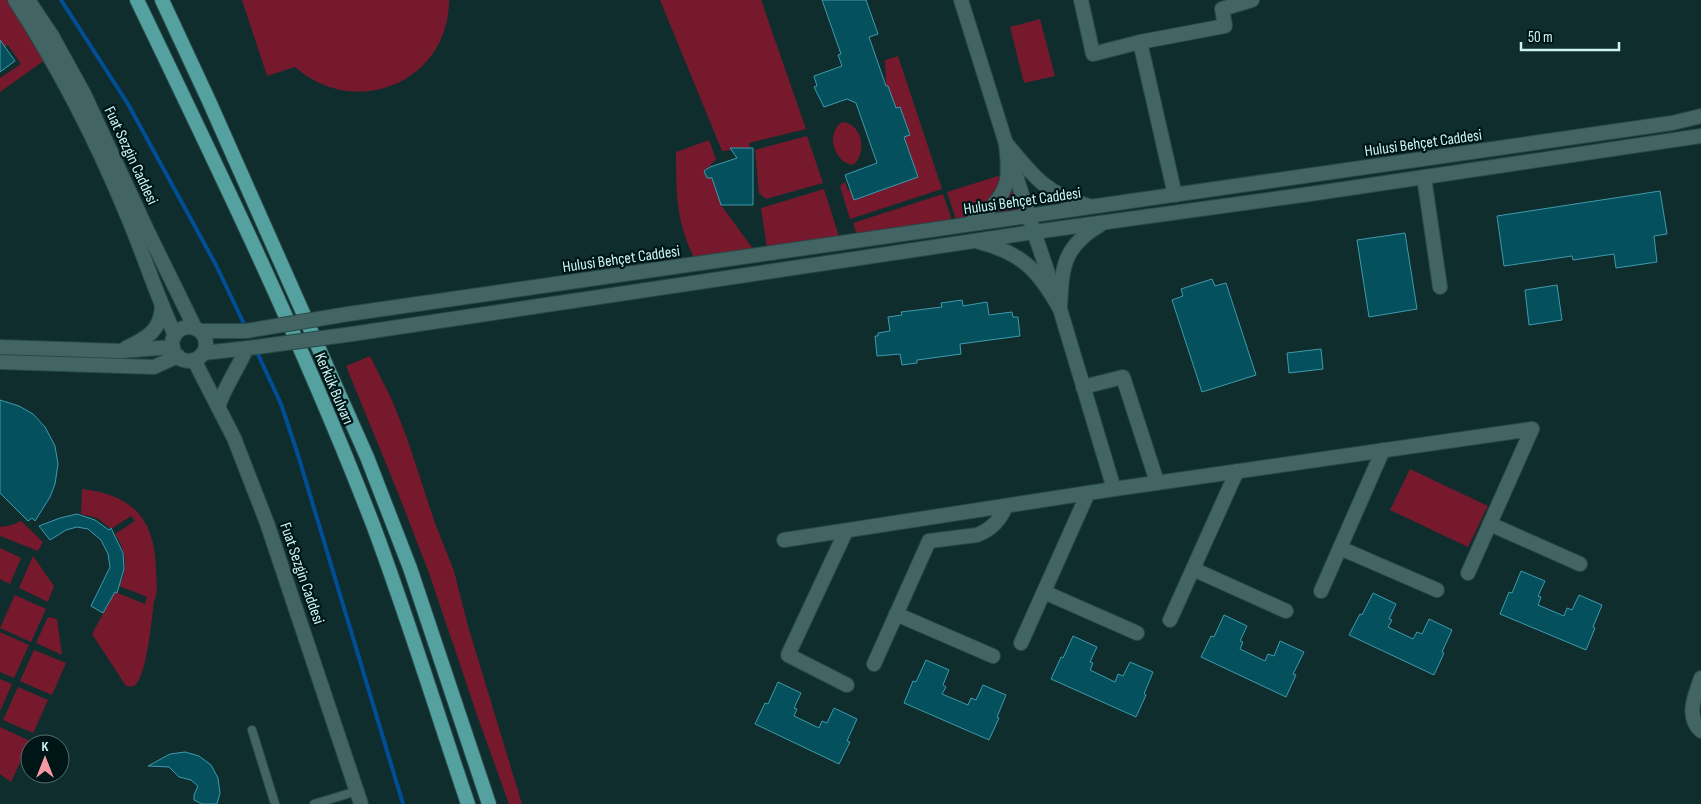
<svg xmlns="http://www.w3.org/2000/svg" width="1701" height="804" font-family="'Sofia Sans Condensed',sans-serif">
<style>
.green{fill:#76192d}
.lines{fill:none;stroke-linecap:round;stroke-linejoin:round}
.stream{stroke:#014e97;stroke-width:4}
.building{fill:#05505d;stroke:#3f9aad}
.service-casing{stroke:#294949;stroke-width:10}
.minor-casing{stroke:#294949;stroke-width:16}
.tertiary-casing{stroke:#294949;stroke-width:16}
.primary-casing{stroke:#294949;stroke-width:16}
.service{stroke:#426564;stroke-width:8}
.minor{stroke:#426564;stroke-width:14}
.tertiary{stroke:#426564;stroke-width:14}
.primary{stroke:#55a1a0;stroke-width:14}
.tertiary-bridge-casing{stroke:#294949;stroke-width:16;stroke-linecap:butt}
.tertiary-bridge{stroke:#426564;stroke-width:14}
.labels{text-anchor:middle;stroke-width:4.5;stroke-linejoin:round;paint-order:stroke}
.street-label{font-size:16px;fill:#caf5f4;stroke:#001515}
</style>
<rect width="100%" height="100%" fill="#0f2d2d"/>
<g class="green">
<path d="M0,0H7L45,60L0,92V78L21,64L8,45L0,50Z"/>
<path d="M242,0H450L449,1C448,83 355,120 295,67L267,76Z"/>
<path d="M660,0H761L806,129L749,143L750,148L722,151Z"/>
<path d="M1040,19L1055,76L1024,83L1010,27Z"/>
<path d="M898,56L942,189L850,219L840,186L845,182L848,191L850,190L854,200L918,177L915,167L912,168L910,154L904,137L910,135L896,108L888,86H886L885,60Z"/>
<path d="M842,122C862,123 868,153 853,165C834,163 825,133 842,122Z"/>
<path d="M807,136L823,183L766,199L759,193L755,150Z"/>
<path d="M709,140L716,159L705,171L707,178H712L721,205L762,261L700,270C693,256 686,242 682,226C676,204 676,175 676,152Z"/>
<path d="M1011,172L1020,203L1019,214L960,232L947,192Z"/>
<path d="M824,189L843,249L769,261L761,208Z"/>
<path d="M943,194L956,232L860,246L853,223Z"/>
<path d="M370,356L392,400L407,438L435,523L454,571L468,626L522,804H509L477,715L429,573L398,493L346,366Z"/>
<path d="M1410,469L1488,506L1468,547L1390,510Z"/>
<path d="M82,489C133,495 155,519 156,570C156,581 159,592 154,601C152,618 147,670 137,683C134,687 131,687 126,686L92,634L115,592L145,604L147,597L119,586C129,568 126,550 115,534L135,521L131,516L111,529L97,518L81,514Z"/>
<path d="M21,521L43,542L38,551L0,536V527L12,525Z"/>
<path d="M0,548L21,558L10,584L0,579Z"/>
<path d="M33,556L54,586L48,602L19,588Z"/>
<path d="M15,595L46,609L31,642L0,628Z"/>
<path d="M48,617L57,619L62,655L36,643Z"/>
<path d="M0,632L29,645L14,678L0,672Z"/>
<path d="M34,650L66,663L52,695L20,681Z"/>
<path d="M0,679L12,684L0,711Z"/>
<path d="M18,687L48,700L33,733L3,720Z"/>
<path d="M0,727L30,741L11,782L0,774Z"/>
</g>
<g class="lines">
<g class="stream">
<path d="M61,0L128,104L216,265L246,328"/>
<path d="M256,350L281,404L298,455L403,804"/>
</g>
</g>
<g class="building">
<path d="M822,0H866L878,34L869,37L886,86H888L896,108L900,107L910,135L904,137L918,177L854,200L845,175L877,163L856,103L847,99L824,107L814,87L817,86L814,76L842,66L838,55L841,54Z"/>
<path d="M0,40L15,61L0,72Z"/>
<path d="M730,148H753V205H721L712,178H707L704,171L710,167L737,158Z"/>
<path d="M1660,191L1667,234L1654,236L1657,262L1616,268L1614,254L1573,260L1572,256L1504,266L1497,216Z"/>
<path d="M1405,233L1417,309L1369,317L1357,240Z"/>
<path d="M1212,279L1215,286L1226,283L1256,375L1202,392L1172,300L1183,296L1181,289Z"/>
<path d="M1557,285L1562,320L1529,325L1525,290Z"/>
<path d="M962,300L963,306L987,302L989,315L1012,312L1013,317H1018L1020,336L960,344L961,354L917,360V363L902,365L900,354L877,356L875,336H878V333L890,331L888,317L902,315L901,312L942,307L941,303Z"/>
<path d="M1321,349L1323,369L1289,373L1287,353Z"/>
<path d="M0,400L19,406L33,414L45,427L55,446L58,464L55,484L50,497L35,521L32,518L28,521L0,493Z"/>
<path d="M77,514L95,520L109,530L111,528L123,553L124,569L117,593L115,592L103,613L91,606L110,567L108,554L101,540L88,529L77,527L66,530L50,540L39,526L60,518Z"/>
<path d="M1521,571L1545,581L1538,596L1541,597L1538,605L1564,616L1567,608L1572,610L1579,595L1602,605L1593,627L1595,628L1586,650L1500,614L1509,592L1512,593Z"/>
<path d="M1373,593L1396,604L1389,619L1392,620L1388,627L1413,639L1417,632L1422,634L1429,619L1452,630L1442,652L1444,653L1434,675L1349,635L1360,614L1362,615Z"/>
<path d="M1224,615L1247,626L1240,641L1243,642L1240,649L1265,661L1268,654L1274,656L1280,641L1304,652L1293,674L1296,675L1286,697L1201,657L1211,636L1214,637Z"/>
<path d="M1073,636L1097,647L1090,662L1093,663L1090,670L1115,682L1118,674L1123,676L1130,662L1153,672L1144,694L1146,695L1136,717L1051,679L1061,657L1063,658Z"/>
<path d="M926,660L949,670L943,685L946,687L942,694L968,705L971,698L976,700L983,685L1006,695L997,717L999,718L989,740L904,703L913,681L916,682Z"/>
<path d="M778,682L801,693L794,708L797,709L794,716L819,728L822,721L827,723L834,708L857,719L847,741L850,742L839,764L755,724L765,703L768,704Z"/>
<path d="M185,752L199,756L211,765L218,778L220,793L217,804H202L194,800V795L198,786L191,780L179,777L169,767L148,766L170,754Z"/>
</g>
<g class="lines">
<defs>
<g id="service">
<path d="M252,730L275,804"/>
<path d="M314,804L357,791"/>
</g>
<g id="minor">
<path d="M961,0L1029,217L1060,309L1114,489"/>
<path d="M1081,0L1093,54L1140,42L1175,195"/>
<path d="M1140,42L1225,26L1222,9L1252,0"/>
<path d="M1424,177L1440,287"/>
<path d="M194,360L234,438L267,523L361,804"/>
<path d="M1083,387L1123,377L1157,482"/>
<path d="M218,407C225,386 238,368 247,348"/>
<path d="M1490,524L1580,564"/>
<path d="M846,531L788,655L847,685"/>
<path d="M784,540L1114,489L1532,429"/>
<path d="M1340,548L1437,590"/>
<path d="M1193,569L1286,611"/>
<path d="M1468,573L1532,429"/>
<path d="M1321,591L1383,450"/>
<path d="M1044,592L1137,633"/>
<path d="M896,614L993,656"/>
<path d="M1170,620L1237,471"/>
<path d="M1021,643L1088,493"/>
<path d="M874,664L929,541L977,535C992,529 1000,520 1006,506"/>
<path d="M1701,678C1695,696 1685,716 1701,731"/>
</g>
<g id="tertiary">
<path d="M15,0C59,68 96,140 127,215C144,255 157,297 175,335"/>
<path d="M28,0L52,36L84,94L147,230L195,328"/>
<path d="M1006,143C1032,175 1047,195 1089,206"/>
<path d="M968,224C985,216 1003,199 1007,180C1009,168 1007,155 1006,143"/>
<path d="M979,242C1022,253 1039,271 1060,309"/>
<path d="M1060,308C1062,269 1062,247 1100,225"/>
<path d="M348,314L1672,123L1701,116"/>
<circle cx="189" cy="344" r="17"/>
<path d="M200,331H246"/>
<path d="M352,334L1034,232L1310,194L1701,136"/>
<path d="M0,347L120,351L173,347"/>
<path d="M126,348C147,338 161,331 162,305"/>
<path d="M203,353L249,348"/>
<path d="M0,362L154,367L178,356"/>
</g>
<g id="primary">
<path d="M137,0C220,172 303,344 372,522C407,615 436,710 468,804"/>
<path d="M162,0L209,101L367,457L410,568L489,804"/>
</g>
</defs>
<use href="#service" class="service-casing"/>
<use href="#minor" class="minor-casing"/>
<use href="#tertiary" class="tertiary-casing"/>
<use href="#primary" class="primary-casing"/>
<use href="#service" class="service"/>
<use href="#minor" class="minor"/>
<use href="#tertiary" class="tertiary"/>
<use href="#primary" class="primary"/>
<defs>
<g id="tertiary-bridge">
<path d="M246,331L348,314"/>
<path d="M249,348L352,334"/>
</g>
</defs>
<use href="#tertiary-bridge" class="tertiary-bridge-casing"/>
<use href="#tertiary-bridge" class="tertiary-bridge"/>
</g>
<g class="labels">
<g class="street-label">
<text transform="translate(1423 142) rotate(-8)" y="6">Hulusi Behçet Caddesi</text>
<text transform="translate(132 155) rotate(65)" y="6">Fuat Sezgin Caddesi</text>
<text transform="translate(1022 200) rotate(-8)" y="6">Hulusi Behçet Caddesi</text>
<text transform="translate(621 258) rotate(-8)" y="6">Hulusi Behçet Caddesi</text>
<text transform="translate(335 388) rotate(67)" y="6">Kerkük Bulvarı</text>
<text transform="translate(303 573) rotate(71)" y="6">Fuat Sezgin Caddesi</text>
</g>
</g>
<g transform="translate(45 759)"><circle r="24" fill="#001515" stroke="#516f6e"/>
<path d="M0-4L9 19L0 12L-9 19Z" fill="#f49aa3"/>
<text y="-8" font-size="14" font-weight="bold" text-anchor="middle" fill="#caf5f4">K</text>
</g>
<path d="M1521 42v8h98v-8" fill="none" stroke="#caf5f4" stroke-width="2.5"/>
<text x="1528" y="42" font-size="15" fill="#caf5f4" stroke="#001515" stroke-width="4" paint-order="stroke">50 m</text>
</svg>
